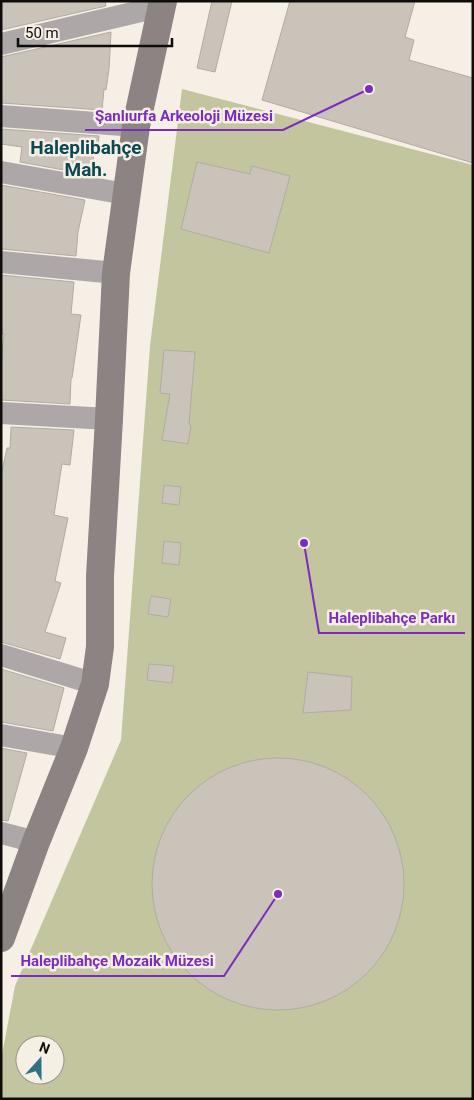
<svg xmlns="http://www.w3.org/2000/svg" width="474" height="1100" font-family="Roboto,sans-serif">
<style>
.green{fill:#c3c59f;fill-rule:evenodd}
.building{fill:#cac3ba;stroke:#b2aba2}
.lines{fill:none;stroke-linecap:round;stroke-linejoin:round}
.street{stroke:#ada7a7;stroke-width:22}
.secondary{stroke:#8c8483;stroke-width:28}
.labels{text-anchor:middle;stroke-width:5;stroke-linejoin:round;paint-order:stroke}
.district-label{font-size:19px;font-weight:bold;fill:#0c4853;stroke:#f6efe5}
.leader{fill:none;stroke:#7b2cbf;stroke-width:2}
.callout-dot{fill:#7b2cbf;stroke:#f6efe5;stroke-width:2}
.callout-label{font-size:15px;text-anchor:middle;font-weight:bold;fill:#7b2cbf;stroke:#f6efe5;stroke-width:5;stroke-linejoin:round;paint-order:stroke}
</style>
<rect width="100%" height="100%" fill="#f6efe5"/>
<path class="green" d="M182,89L473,165V1099H1V1060L15,986L121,740L150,346ZM25,1045H55V1075H25Z"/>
<g class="building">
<path d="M1,1H105L106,6L1,30Z"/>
<path d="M212,1H232L215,72L197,68Z"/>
<path d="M290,1H415L405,37L414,40L409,60L473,78V163L262,100Z"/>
<path d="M111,32L109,69L106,90L104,89L102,110L1,103V57Z"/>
<path d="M1,129L99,136L97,152H94L91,175L20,162L22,147L1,144Z"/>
<path d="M197,162L250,174L252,166L290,176L269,253L181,229Z"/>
<path d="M1,185L85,200L78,232L76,256L1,249Z"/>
<path d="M1,275L74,282L71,314L81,315L72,378H71L70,404L1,400V363L4,334H1Z"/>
<path d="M164,350L195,352L189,424L191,425L188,444L162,440L170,394L160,393Z"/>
<path d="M11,427L74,430L70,465L62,464L54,515L68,518L55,581L61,583L45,632L66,638L60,659L1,642V475L7,448H10Z"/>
<path d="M164,485L181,487L179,505L162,503Z"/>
<path d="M164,541L181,543L179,565L162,563Z"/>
<path d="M151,596L171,599L168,617L148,614Z"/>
<path d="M149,664L174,666L172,683L147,680Z"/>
<path d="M1,669L64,688L53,731L1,722Z"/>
<path d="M308,672L352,677L351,710L303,713Z"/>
<path d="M1,748L27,753L8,821L1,820Z"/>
<circle cx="278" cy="884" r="126"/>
</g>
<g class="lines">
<g class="street">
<path d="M1,44L162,6"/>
<path d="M1,116L136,126"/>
<path d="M1,172L126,194"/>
<path d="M1,262L116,273"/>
<path d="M1,413L109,419"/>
<path d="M1,655L95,684"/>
<path d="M1,735L74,748"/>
<path d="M1,833L36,842"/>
</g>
<path class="secondary" d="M1,938L36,842L74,748L95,684L100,647V576L109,419L116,273L136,126L163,1"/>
</g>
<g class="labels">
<g class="district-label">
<text x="86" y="154">Haleplibahçe<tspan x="86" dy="22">Mah.</tspan></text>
</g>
</g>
<path class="leader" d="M369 89L283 130H85M304 543L319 633H465M278 894L224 976H11"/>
<g class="callout-dot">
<circle cx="369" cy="89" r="5"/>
<circle cx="304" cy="543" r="5"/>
<circle cx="278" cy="894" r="5"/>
</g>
<g class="callout-label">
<text x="184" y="121">Şanlıurfa Arkeoloji Müzesi</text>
<text x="392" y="623">Haleplibahçe Parkı</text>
<text x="117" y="966">Haleplibahçe Mozaik Müzesi</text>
</g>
<rect width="474" height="1100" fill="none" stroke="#0f0d0a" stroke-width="5"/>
<g transform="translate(40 1060) rotate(21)"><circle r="24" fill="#f6efe5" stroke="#9a958d"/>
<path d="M0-4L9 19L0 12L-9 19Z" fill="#2d7381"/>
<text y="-8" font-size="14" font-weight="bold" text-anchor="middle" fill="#0f0d0a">N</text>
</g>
<path d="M18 38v8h154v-8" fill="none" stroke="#0f0d0a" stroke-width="2.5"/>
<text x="25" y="38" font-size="15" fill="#0f0d0a" stroke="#f6efe5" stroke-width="4" paint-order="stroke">50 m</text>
</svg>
